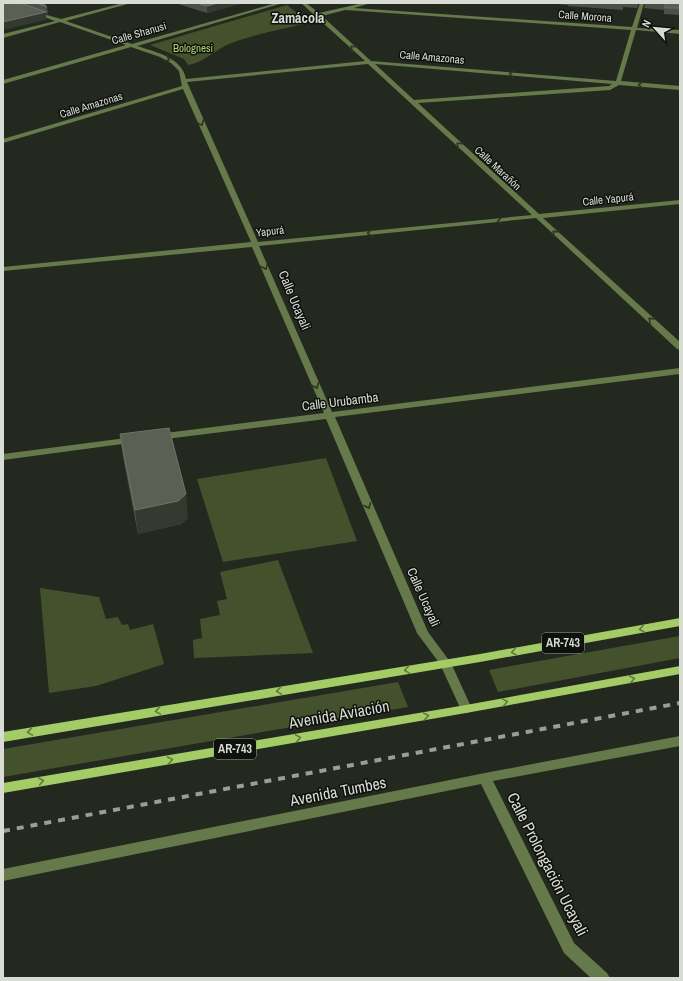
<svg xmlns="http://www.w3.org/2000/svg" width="683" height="981" font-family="'Archivo Narrow',sans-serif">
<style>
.green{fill:#43522d}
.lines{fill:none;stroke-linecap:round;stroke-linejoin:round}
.minor{fill:#65794a;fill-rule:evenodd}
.major{fill:#a3cc67;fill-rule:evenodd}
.rail{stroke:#9a9e96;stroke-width:4;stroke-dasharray:7 7;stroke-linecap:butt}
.wall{fill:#4c5046}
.shaded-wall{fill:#353a30}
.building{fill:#5b6055;stroke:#6f7369}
.oneway{stroke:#2d3522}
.oneway2{stroke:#60783e}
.labels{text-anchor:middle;stroke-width:3;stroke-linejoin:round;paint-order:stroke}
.far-street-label{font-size:11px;fill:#d9dcd5;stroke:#0f110c}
.far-park-label{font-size:11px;fill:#add474;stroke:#0f110c}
.shield{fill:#0f110c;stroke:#9c9f99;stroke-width:1}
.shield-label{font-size:12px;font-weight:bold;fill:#d9dcd5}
.street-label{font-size:13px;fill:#d9dcd5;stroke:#0f110c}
.far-district-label{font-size:14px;font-weight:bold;fill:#d9dcd5;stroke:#0f110c}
.near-street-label{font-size:16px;fill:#d9dcd5;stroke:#0f110c}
</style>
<rect width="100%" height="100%" fill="#24291f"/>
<g class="green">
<path d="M287,5L309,23C282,29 254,34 229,44C215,50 203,63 188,65L184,59L150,45Z"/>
<path d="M326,458L357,541L223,562L197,479Z"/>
<path d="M278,560L313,653L194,658L193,640L202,638L200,619L220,615L217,601L227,599L220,572Z"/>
<path d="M40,588L99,597L106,619L118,617L122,625L128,624L130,630L153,624L164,664L96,686L49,693Z"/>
<path d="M680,636V658L498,692L489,670Z"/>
<path d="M398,682L408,707L3,777V749Z"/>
</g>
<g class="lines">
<g class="minor">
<path d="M123,3H131L66,21L132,44L276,3H283L137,46C155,52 182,57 186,79L365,61L301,3H306L319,13L363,3H371L354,8L632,27L640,3H644L637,28L680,30V34L636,30L621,81L680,86V90L619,85L610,90L418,103L539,214L680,200V204L543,218L680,342V350L677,349L536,218L259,246L332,412L680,368V374L335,417L428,632L451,663L472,709L470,712L466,713L462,712L440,664L417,633L326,419L158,440L153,437L158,434L324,413L252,247L3,271V267L251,242L183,89L3,143V139L182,86L179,71L171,63L160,57L131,47L3,84V80L126,45L60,22L3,38V34L55,21L33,13V11L61,19ZM345,10H346L631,30L616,81L371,61L322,16ZM368,64L532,215L258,242L187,82ZM375,64L612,84L609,86L414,100Z"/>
<path d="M134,437L139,440L137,442L3,460V454Z"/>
<path d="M680,736V746L493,781L574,943L607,973L610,978H591L564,953L481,784L3,881V869L485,773Z"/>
</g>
<g class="major">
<path d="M680,618V626L480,662L3,742V732L480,654Z"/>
<path d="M680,666V674L466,713L3,793V783L466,705Z"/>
</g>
<path class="rail" d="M3,831L680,703"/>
</g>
<g class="wall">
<path d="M3,3H51L44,5L47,7L48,14L46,13V20Z"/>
<path d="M175,3H243L207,13Z"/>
<path d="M559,3H639L637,8L623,7V10L568,6V5L559,4Z"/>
<path d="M645,3H680V15L664,14V10L644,8Z"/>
<path d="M120,434L188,518L181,524L138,534L123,457Z"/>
</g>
<g class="shaded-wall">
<path d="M38,3H51L42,5Z"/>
<path d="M218,3H243L207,13V6Z"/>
<path d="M46,12V20L3,30V22Z"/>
<path d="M186,494L188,518L181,524L138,534L135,510Z"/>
</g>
<g class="building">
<path d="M3,3H20L46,12L3,22Z"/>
<path d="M36,3H42L47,7Z"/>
<path d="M197,3H218L207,6Z"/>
<path d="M662,3H680V8H665V3Z"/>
<path d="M169,428L186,494L178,501L135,510L120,434Z"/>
</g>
<defs><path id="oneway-chevron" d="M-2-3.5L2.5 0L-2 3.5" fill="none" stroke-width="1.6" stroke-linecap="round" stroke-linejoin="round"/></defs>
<g class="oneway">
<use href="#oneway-chevron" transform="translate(353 48) rotate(-137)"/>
<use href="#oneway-chevron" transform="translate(167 59) rotate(29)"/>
<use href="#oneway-chevron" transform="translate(512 74) rotate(-175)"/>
<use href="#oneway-chevron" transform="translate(641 85) rotate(-175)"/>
<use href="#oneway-chevron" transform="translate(201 123) rotate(66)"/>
<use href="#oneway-chevron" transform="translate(459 145) rotate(-137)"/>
<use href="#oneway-chevron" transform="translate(500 221) rotate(175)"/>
<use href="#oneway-chevron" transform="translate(370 233) rotate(175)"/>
<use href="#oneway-chevron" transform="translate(555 233) rotate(-138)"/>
<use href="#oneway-chevron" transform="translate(265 267) rotate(67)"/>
<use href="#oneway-chevron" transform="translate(651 320) rotate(-138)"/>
<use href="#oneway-chevron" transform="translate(316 386) rotate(67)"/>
<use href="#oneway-chevron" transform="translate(368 506) rotate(67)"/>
</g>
<g class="oneway2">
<use href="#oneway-chevron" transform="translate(642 629) rotate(170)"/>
<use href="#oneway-chevron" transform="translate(514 652) rotate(170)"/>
<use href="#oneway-chevron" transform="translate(407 670) rotate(171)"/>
<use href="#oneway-chevron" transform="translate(632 679) rotate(-10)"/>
<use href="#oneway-chevron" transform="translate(279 691) rotate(171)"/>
<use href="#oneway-chevron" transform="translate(505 702) rotate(-10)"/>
<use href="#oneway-chevron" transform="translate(158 711) rotate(171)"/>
<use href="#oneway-chevron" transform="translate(426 716) rotate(-10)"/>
<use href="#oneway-chevron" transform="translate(30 732) rotate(171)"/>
<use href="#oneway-chevron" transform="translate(298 738) rotate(-10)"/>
<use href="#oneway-chevron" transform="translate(170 760) rotate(-10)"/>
<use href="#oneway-chevron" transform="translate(41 781) rotate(-10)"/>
</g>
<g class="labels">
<g class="far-street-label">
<text transform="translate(585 16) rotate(4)" y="4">Calle Morona</text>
<text transform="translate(139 33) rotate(-16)" y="4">Calle Shanusi</text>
<text transform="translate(432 57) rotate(5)" y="4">Calle Amazonas</text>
<text transform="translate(91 105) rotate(-17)" y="4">Calle Amazonas</text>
<text transform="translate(498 168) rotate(43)" y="4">Calle Marañón</text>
<text transform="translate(608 199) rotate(-6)" y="4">Calle Yapurá</text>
<text transform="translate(270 231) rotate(-6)" y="4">Yapurá</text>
</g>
<g class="far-park-label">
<text x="193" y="52">Bolognesi</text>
</g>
<g class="shield">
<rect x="542" y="633" width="42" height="20" rx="3"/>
<rect x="214" y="739" width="42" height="20" rx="3"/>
</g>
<g class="shield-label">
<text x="563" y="647">AR-743</text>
<text x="235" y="753">AR-743</text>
</g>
<g class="street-label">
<text transform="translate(295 300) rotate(67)" y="5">Calle Ucayali</text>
<text transform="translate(340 401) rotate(-7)" y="5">Calle Urubamba</text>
<text transform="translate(424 597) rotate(66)" y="5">Calle Ucayali</text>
</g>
<g class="far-district-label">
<text x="298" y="23">Zamácola</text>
</g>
<g class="near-street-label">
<text transform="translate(339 714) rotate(-10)" y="6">Avenida Aviación</text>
<text transform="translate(338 791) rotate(-11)" y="6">Avenida Tumbes</text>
<text transform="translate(548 864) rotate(63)" y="6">Calle Prolongación Ucayali</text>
</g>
</g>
<rect width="683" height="981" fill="none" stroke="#d9dcd5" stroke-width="8"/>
<g transform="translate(655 28) rotate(297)" stroke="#0f110c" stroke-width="3" paint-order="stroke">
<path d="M0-3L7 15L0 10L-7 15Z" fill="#d9dcd5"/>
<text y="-6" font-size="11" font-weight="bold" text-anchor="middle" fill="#d9dcd5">N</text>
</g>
</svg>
